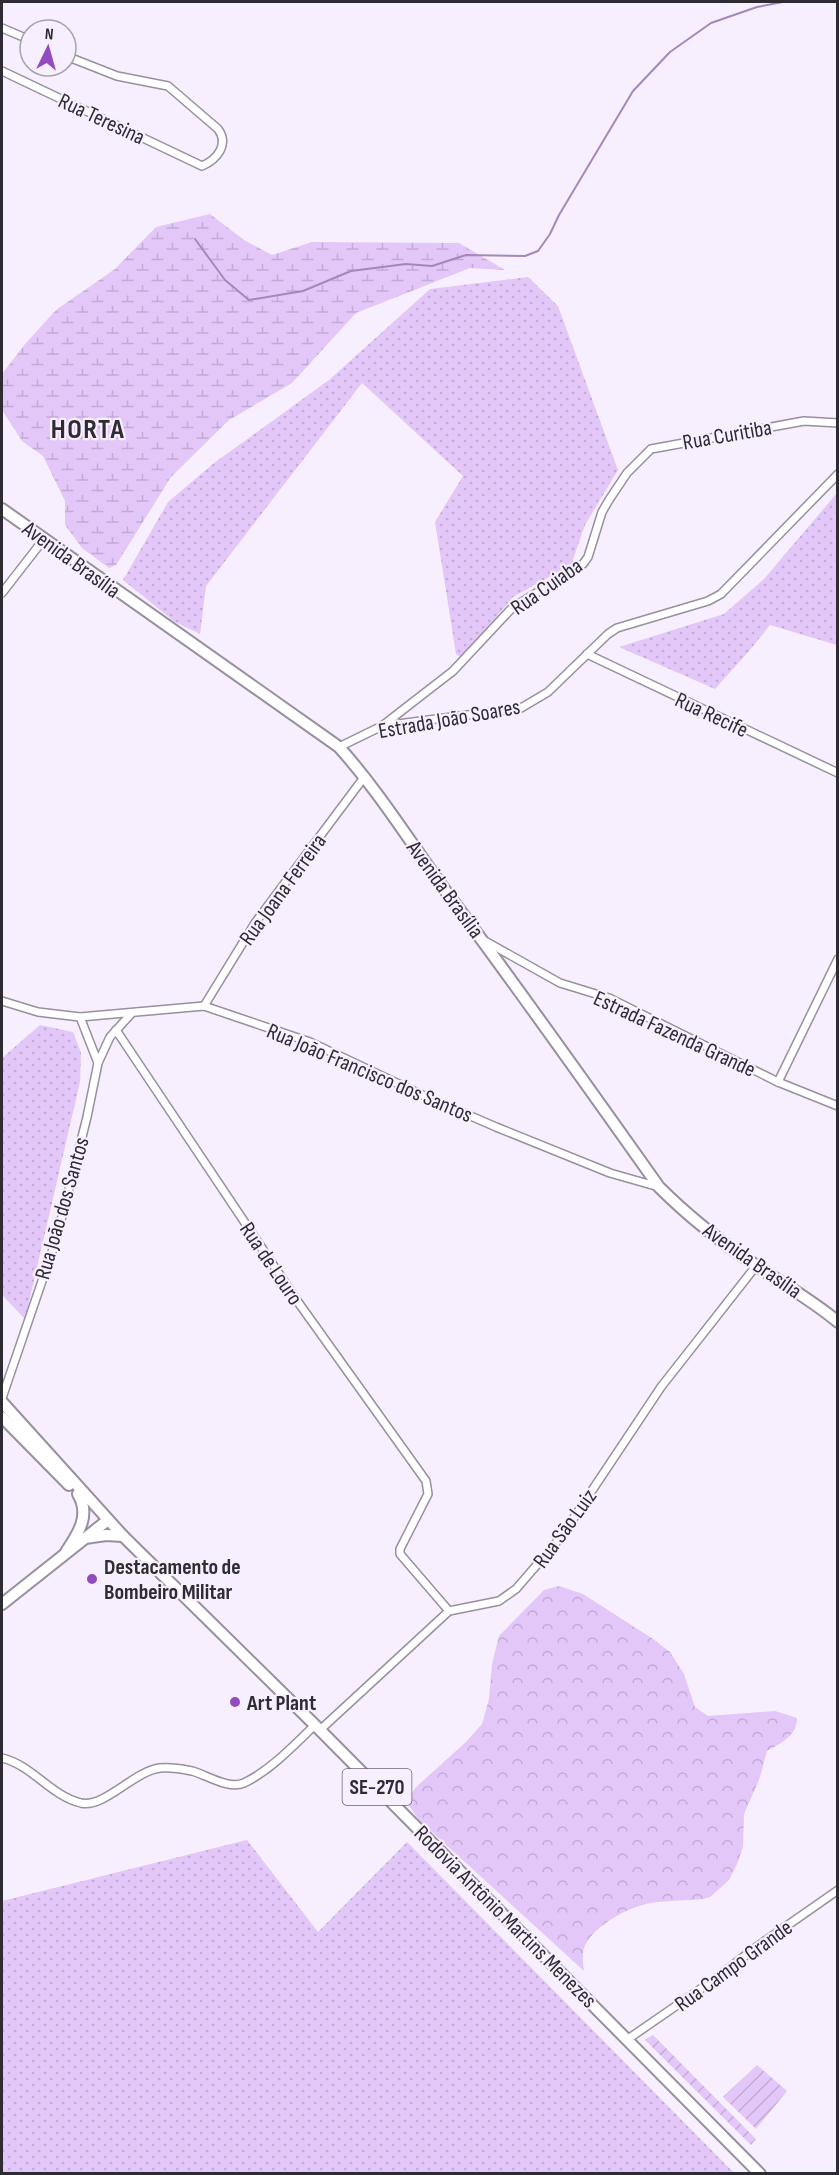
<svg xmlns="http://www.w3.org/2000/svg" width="839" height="2175" font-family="'Sofia Sans Condensed',sans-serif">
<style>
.grass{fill:url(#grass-dots)}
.forest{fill:url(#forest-crowns)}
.wetland{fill:url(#wetland-marsh)}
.garden{fill:url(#garden-furrows)}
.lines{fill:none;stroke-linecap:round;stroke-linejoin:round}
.stream{stroke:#a488bb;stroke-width:2}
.street-casing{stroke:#988f9f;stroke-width:10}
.secondary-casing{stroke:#988f9f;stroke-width:14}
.primary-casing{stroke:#988f9f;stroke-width:14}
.street{stroke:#fff;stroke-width:7}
.secondary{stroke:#fff;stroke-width:10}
.primary{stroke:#fff;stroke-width:10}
.poi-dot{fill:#924cbf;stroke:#f7effe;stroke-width:2}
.labels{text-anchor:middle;stroke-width:4.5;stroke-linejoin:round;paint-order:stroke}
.shield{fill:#f7effe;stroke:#6b666f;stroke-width:1.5}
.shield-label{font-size:21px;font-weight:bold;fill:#2f2b32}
.street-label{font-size:22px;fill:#2f2b32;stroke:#f7effe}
.poi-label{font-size:22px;font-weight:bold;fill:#2f2b32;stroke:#f7effe;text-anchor:start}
.district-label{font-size:28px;font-weight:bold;letter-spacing:1.5px;fill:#2f2b32;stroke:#f7effe}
</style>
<defs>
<pattern id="grass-dots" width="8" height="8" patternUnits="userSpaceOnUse" patternTransform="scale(1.5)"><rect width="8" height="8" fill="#e2c7f8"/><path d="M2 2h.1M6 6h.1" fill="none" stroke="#c2abd5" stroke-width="1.8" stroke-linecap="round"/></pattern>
<pattern id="forest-crowns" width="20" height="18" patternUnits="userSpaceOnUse" patternTransform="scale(1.5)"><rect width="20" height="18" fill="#e2c7f8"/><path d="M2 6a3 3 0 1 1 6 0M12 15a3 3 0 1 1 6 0" fill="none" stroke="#c2abd5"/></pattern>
<pattern id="wetland-marsh" width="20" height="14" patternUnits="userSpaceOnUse" patternTransform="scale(1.5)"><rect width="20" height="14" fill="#e2c7f8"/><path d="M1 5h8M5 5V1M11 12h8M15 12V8" fill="none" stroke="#c2abd5"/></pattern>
<pattern id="garden-furrows" width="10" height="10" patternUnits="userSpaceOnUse" patternTransform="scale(1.5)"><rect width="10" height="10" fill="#e2c7f8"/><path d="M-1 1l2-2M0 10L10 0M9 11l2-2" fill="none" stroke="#c2abd5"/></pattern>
</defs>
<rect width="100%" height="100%" fill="#f7effe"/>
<g class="grass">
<path d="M528,277L558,306L618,470L585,525L571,565L513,597L462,658L456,654L435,522L463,476L362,383L206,586L200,634L175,622L123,580L168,502L214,463L329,380L430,289Z"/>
<path d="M837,493V645L770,625L749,651L715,689L619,647L724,614L764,579Z"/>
<path d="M40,1025L73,1032L81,1053L80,1082L25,1319L2,1295V1058Z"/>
<path d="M247,1840L318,1932L407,1842L734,2173H2V1901Z"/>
</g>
<path class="forest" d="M559,1586L583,1594L653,1639L670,1652L684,1674L695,1707L708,1716L775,1711L797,1718C797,1736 781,1743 767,1751L759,1780L744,1814L743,1847L737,1864L729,1880L710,1897L703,1899C686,1901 668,1900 651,1903C630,1906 592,1926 584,1948C582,1955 583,1964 584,1971L419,1820L410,1807L408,1799L416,1787L466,1742L482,1724L489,1699L492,1664L499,1636L544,1590Z"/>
<path class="wetland" d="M210,214L244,240L272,255L312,242L459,243L505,270L470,268L356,313L292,383L229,420L171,477L116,565L109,568L82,548L65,525V501L43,456L22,441L2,410V374L25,344L56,310L115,269L156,227Z"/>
<g class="garden">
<path d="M653,2035L756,2139L751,2145L645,2040Z"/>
<path d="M757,2065L787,2091L756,2129L723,2097Z"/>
</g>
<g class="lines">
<path class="stream" d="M195,239L225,280L249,300L303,291L351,271L406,264L432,266L466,255L525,256L538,251L550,234L559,215L633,91L670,52L711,23L757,7L783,2"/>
<defs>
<g id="street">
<path d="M2,28L30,40"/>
<path d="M2,71L202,166C218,159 229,144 218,129L168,86L117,76L66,56"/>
<path d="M2,593L44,539"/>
<path d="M587,654L838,773"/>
<path d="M382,726L453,671L512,608L583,564L588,557L602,512L609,500L627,473L651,449L804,421L838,423"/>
<path d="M339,747L382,726L521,708L548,692L608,634L617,628L708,601L721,594L838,474"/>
<path d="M485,941L560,983L609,998L778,1082L838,1106"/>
<path d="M2,1001L38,1012L80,1017L204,1006L310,1042L420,1094L496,1127L610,1173L659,1187"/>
<path d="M204,1006L255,923L365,776"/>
<path d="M116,1030L298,1302L426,1481L428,1494L400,1549V1554L449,1611"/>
<path d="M98,1063L110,1037L131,1014"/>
<path d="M778,1082L838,959"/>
<path d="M2,1398L56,1240L87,1117L98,1063L80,1017"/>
<path d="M320,1730L449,1611L499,1601L516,1589L561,1537L661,1387L756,1266"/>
<path d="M2,1758C32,1765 51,1796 81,1803C105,1808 134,1771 160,1768C170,1767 182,1769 192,1771C207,1775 229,1790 244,1783C271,1770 294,1745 315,1725"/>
<path d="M628,2039L715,1979L755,1948L838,1890"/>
</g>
<g id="secondary">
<path d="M2,509L339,747C382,795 415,850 453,901C523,995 591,1091 659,1187C688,1216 722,1243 757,1266C784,1285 812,1300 838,1322"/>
<path d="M2,1604L108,1520"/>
</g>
<g id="primary">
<path d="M2,1402L123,1536L320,1730L760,2174"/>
<path d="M2,1417L69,1485"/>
<path d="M85,1538L106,1535L123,1536"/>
<path d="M66,1552C78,1534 91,1515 78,1494"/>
</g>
</defs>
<use href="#street" class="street-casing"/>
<use href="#secondary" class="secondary-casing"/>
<use href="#primary" class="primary-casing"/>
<use href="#street" class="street"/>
<use href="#secondary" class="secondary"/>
<use href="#primary" class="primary"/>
</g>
<g class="poi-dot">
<circle cx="92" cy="1579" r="6"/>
<circle cx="235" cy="1702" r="6"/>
</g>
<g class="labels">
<rect class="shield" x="342.5" y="1769" width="69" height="36" rx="4.5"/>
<g class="shield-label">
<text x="377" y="1794">SE-270</text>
</g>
<g class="street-label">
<text transform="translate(102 118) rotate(25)" y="8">Rua Teresina</text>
<text transform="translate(727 434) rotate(-10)" y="8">Rua Curitiba</text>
<text transform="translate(72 559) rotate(36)" y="8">Avenida Brasília</text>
<text transform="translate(546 586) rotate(-35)" y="8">Rua Cuiaba</text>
<text transform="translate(712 714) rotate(25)" y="8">Rua Recife</text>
<text transform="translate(449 718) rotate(-10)" y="8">Estrada João Soares</text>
<text transform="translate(282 889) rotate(-54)" y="8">Rua Joana Ferreira</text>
<text transform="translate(446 889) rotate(54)" y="8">Avenida Brasília</text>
<text transform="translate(675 1033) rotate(25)" y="8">Estrada Fazenda Grande</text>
<text transform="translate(370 1072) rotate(23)" y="8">Rua João Francisco dos Santos</text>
<text transform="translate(61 1208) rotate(-74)" y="8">Rua João dos Santos</text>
<text transform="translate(753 1260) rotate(35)" y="8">Avenida Brasília</text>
<text transform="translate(272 1263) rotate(56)" y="8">Rua de Louro</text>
<text transform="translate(564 1528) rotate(-54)" y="8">Rua São Luiz</text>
<text transform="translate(506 1916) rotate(45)" y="8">Rodovia Antônio Martins Menezes</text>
<text transform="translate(733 1965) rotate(-36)" y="8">Rua Campo Grande</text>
</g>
<g class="poi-label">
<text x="104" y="1574">Destacamento de<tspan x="104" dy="25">Bombeiro Militar</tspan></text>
<text x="247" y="1710">Art Plant</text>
</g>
<g class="district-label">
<text x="88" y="438">HORTA</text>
</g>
</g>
<rect width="839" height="2175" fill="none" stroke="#2f2b32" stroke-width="6"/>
<g transform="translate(48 48) rotate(5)"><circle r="28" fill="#f7effe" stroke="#a7a1ac" stroke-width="1.5"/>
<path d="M0-4.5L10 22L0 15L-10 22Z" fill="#924cbf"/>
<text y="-9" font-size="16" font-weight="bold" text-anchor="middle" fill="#2f2b32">N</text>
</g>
</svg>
